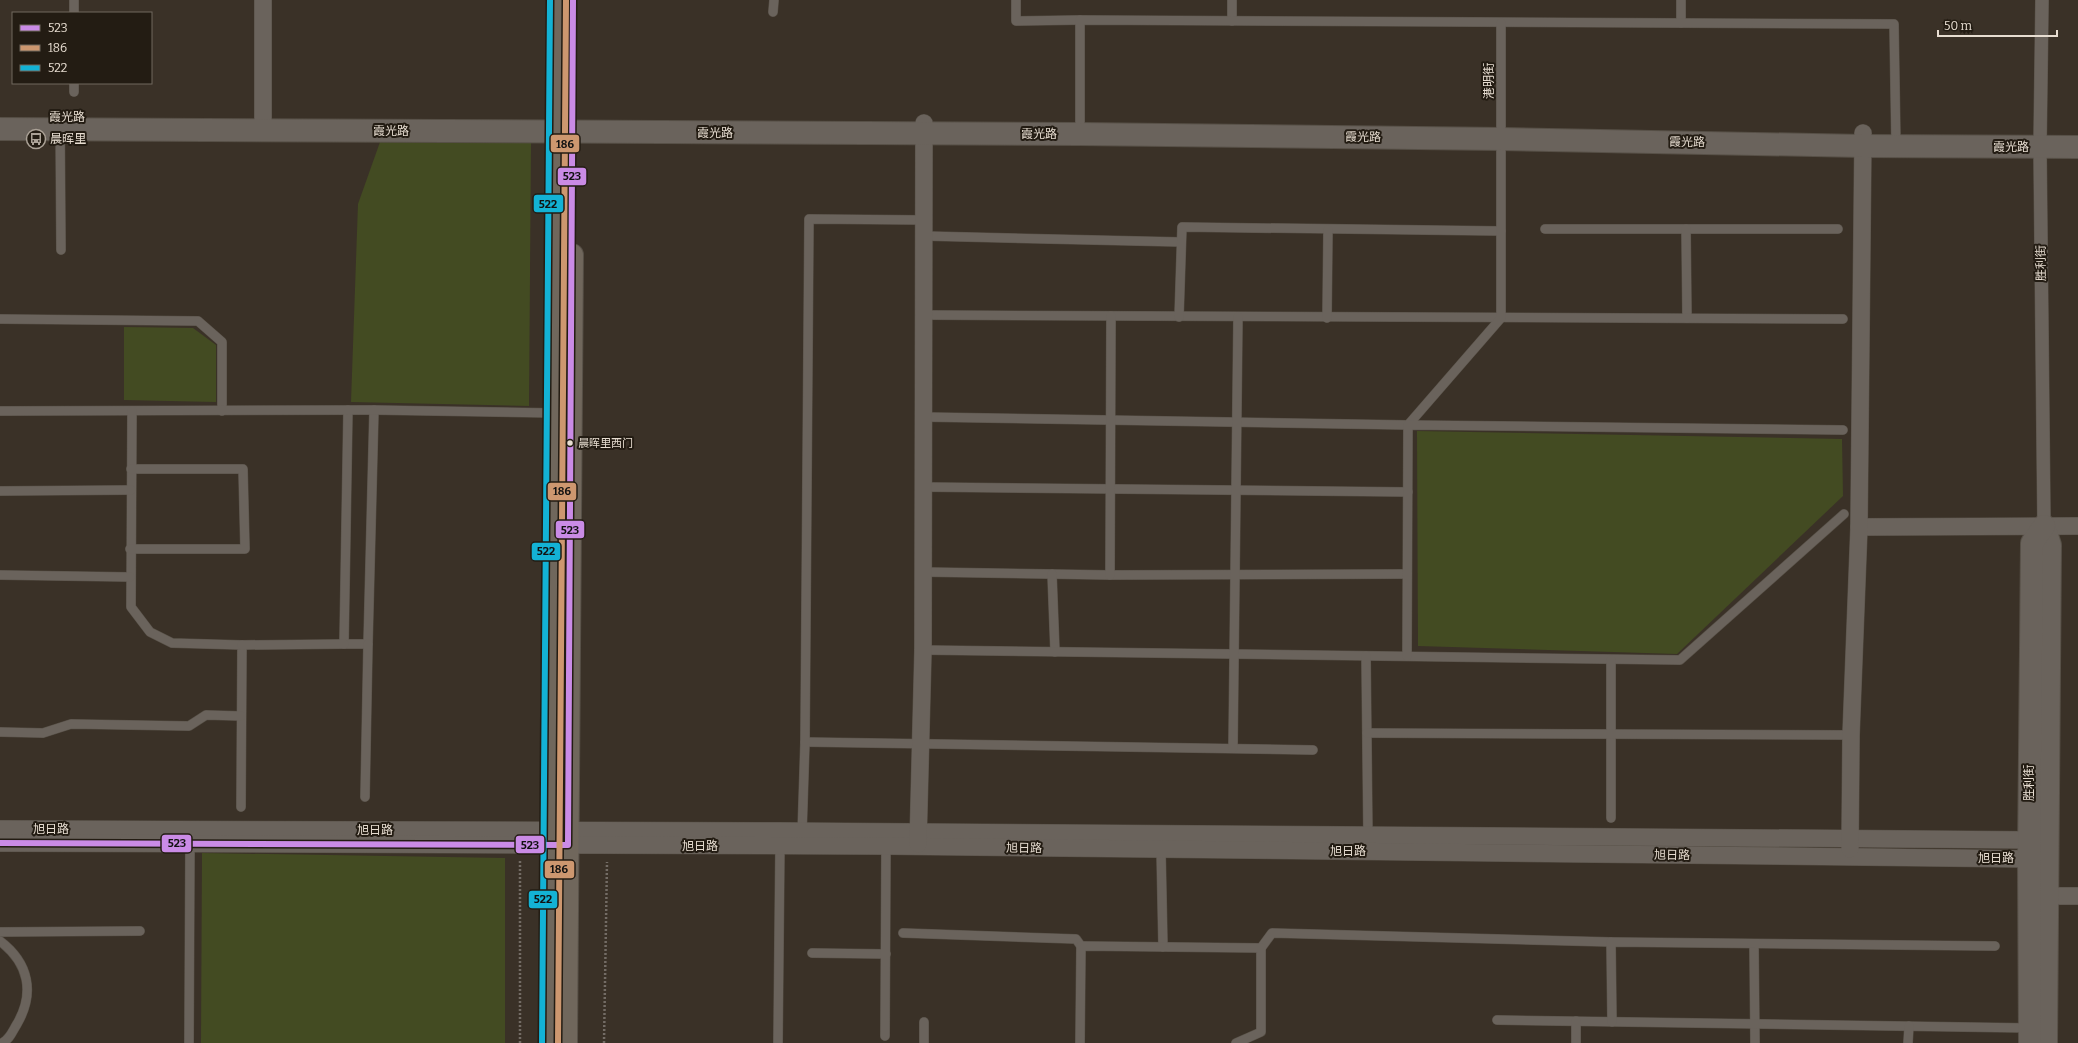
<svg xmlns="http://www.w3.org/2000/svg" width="2078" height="1043" font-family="Bitter,'Noto Sans SC',serif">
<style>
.green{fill:#434b22}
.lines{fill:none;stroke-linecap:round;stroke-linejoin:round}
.service-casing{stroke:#575047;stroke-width:10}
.pedestrian-casing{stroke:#575047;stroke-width:14}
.minor-casing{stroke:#575047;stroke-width:18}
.tertiary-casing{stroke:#575047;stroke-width:24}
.secondary-casing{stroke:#575047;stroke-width:24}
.path{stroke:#736c65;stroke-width:2.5;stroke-dasharray:2 2;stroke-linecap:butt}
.service{stroke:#6a635c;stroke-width:9}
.pedestrian{stroke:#6a635c;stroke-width:13}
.minor{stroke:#6a635c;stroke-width:17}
.tertiary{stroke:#6a635c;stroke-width:22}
.secondary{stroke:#70675c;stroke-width:22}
.bus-1-casing{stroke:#231c13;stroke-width:9}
.bus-2-casing{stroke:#231c13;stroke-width:9}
.bus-3-casing{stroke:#231c13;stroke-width:9}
.bus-1{stroke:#ca8be6;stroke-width:6}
.bus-2{stroke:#cd976f;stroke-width:6}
.bus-3{stroke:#13b2d5;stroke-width:6}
.bus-dot{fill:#e7ddd1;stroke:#231c13;stroke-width:1.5}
.labels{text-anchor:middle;stroke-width:4;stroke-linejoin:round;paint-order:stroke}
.bus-label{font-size:11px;fill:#e7ddd1;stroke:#231c13;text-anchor:start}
.street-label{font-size:12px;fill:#e7ddd1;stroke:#231c13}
.poi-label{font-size:12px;fill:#e7ddd1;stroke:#231c13;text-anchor:start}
.line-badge{stroke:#231c13;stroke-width:1.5}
.pale-badge-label{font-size:11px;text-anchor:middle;font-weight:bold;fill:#111}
</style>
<rect width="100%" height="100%" fill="#3a3127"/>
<g class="green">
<path d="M380,142H531L529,406L351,402L358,204Z"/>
<path d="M124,327L193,328L216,345V402L124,400Z"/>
<path d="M1417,431L1842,439L1843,496L1677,654L1418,646Z"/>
<path d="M202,853L505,858V1043H201Z"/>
</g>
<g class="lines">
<defs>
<g id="service">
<path d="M1016,0V21L1080,20"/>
<path d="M1232,0V21"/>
<path d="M1681,0V23"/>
<path d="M773,12L774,0"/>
<path d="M74,13V0"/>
<path d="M74,92V83"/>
<path d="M60,117L61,250"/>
<path d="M1080,134V20L1894,24L1896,146"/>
<path d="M1545,229H1838"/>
<path d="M1686,229L1687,318"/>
<path d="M925,236L1181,242"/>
<path d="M925,315L1843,319"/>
<path d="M1179,317L1182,227L1501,231"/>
<path d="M1327,318L1328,230"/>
<path d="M0,319L198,321L222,342V411"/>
<path d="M348,410L344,644H368L374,410"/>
<path d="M0,411L374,410L554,413"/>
<path d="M132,411L131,607L150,632L172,643L242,645L241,807"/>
<path d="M924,417L1408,425L1501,318V23"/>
<path d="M924,487L1408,492"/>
<path d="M0,491L131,490"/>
<path d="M130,549H245L243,469H131"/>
<path d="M924,572L1110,575L1407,574"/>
<path d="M1052,574L1055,652"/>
<path d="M0,575L130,577"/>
<path d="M1110,575L1111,316"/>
<path d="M242,645L344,644"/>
<path d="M923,650L1680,660L1844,514"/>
<path d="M1366,656L1368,838"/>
<path d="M1407,656L1408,425L1843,430"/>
<path d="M1611,660V818"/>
<path d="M0,732L43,733L71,724L189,726L206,715L241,716"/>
<path d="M1367,733L1851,735"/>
<path d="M805,742L1313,750"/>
<path d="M1233,748L1238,317"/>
<path d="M365,797L368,644"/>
<path d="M802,834L805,742L809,219L925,220"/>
<path d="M1161,850L1163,947"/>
<path d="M0,932L140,931"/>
<path d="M903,933L1076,939L1081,946"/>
<path d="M0,941C29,963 35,993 17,1024C12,1032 10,1039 2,1043"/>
<path d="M1754,944L1755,1043"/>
<path d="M1261,948L1272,933L1611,942"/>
<path d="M812,953L886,954"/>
<path d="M1497,1020L2030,1028"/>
<path d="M1576,1021V1043"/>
<path d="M924,1022V1043"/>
<path d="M1612,1022L1611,942L1995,946"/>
<path d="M885,1036L886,843"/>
<path d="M189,1043L190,841"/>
<path d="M778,1043L780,843"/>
<path d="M1080,1043L1081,946L1261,948V1032L1236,1043"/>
<path d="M1908,1043L1909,1026"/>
</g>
<path id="pedestrian" d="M2042,0L2040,147L2044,526"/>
<g id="minor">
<path d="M263,0V131"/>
<path d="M1859,527L2078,526"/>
<path d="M0,829L780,831L2042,840"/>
<path d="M0,843L886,846L2042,859"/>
<path d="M918,844L923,650L924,123"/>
<path d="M1850,849L1851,735L1859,527L1863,133"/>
<path d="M2036,896H2078"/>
</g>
<g id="tertiary">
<path d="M0,129L1080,134L1501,139L1862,146L2078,147"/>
<path d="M2044,526L2050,545L2046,1043"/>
<path d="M2030,1043L2029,859L2032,543L2044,526"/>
</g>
<g id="secondary">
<path d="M550,1043L558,0"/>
<path d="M566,1043L572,255"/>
</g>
</defs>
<use href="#service" class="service-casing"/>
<use href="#pedestrian" class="pedestrian-casing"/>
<use href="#minor" class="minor-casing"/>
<use href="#tertiary" class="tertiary-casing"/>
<use href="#secondary" class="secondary-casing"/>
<g class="path">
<path d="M520,861V1043"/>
<path d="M604,1043L607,862"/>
</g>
<use href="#service" class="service"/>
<use href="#pedestrian" class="pedestrian"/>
<use href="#minor" class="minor"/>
<use href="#tertiary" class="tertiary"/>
<use href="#secondary" class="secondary"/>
<defs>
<path id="bus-1" d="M0,843L568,845L573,0"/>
<path id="bus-2" d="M558,1043L566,0"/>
<path id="bus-3" d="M542,1043L550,0"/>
</defs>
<use href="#bus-1" class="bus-1-casing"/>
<use href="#bus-2" class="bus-2-casing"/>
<use href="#bus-3" class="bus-3-casing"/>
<use href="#bus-1" class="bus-1"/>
<use href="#bus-2" class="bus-2"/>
<use href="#bus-3" class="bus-3"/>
</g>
<defs>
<symbol id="bus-ring" viewBox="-11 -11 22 22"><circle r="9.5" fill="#231c13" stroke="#aaa196" stroke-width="1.5"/><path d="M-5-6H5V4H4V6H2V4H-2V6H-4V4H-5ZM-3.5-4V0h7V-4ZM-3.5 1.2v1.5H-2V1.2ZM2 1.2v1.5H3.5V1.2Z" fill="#aaa196"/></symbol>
</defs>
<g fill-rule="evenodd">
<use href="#bus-ring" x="25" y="128" width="22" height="22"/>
</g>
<circle class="bus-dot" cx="570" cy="443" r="3.5"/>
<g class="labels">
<g class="bus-label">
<text x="578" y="447">晨晖里西门</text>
</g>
<g class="street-label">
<text transform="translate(1489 81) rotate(-90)" y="4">港明街</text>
<text x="67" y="121">霞光路</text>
<text x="391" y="135">霞光路</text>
<text x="715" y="137">霞光路</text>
<text x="1039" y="138">霞光路</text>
<text transform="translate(1363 137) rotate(1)" y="4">霞光路</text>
<text transform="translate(1687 142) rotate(1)" y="4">霞光路</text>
<text x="2011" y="151">霞光路</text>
<text transform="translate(2041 263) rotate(-91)" y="4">胜利街</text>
<text transform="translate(2029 783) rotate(-90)" y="4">胜利街</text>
<text x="51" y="833">旭日路</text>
<text x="375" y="834">旭日路</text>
<text x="700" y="850">旭日路</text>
<text transform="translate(1024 848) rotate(1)" y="4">旭日路</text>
<text x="1348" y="855">旭日路</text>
<text transform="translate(1672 855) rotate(1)" y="4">旭日路</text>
<text x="1996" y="862">旭日路</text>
</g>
<g class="poi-label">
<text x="50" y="143">晨晖里</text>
</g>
</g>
<g class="line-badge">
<rect x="550" y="134" width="30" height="19" rx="4" fill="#cd976f"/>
<rect x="557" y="167" width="30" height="19" rx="4" fill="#ca8be6"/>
<rect x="533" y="194" width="31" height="19" rx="4" fill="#13b2d5"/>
<rect x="547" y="482" width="30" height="19" rx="4" fill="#cd976f"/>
<rect x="555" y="520" width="30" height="19" rx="4" fill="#ca8be6"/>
<rect x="531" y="542" width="30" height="19" rx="4" fill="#13b2d5"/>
<rect x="161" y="834" width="31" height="19" rx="4" fill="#ca8be6"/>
<rect x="515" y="835" width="30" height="19" rx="4" fill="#ca8be6"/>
<rect x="544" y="860" width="31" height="19" rx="4" fill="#cd976f"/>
<rect x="528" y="890" width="30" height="19" rx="4" fill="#13b2d5"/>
</g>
<g class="pale-badge-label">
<text x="565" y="148">186</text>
<text x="572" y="180">523</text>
<text x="548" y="208">522</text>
<text x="562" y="495">186</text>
<text x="570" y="534">523</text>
<text x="546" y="555">522</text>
<text x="177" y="847">523</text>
<text x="530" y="849">523</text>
<text x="559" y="873">186</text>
<text x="543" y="903">522</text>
</g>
<rect x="12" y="12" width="140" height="72" fill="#231c13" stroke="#71695f"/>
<rect x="20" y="25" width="20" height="6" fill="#ca8be6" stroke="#71695f"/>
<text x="48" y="32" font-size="12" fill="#e7ddd1">523</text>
<rect x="20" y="45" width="20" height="6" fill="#cd976f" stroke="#71695f"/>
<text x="48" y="52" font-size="12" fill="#e7ddd1">186</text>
<rect x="20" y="65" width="20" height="6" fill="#13b2d5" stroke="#71695f"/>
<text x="48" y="72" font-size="12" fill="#e7ddd1">522</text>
<path d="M1938 30v6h119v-6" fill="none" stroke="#e7ddd1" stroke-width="2"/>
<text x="1944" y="30" font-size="12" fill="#e7ddd1" stroke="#231c13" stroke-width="3" paint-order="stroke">50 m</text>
</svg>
